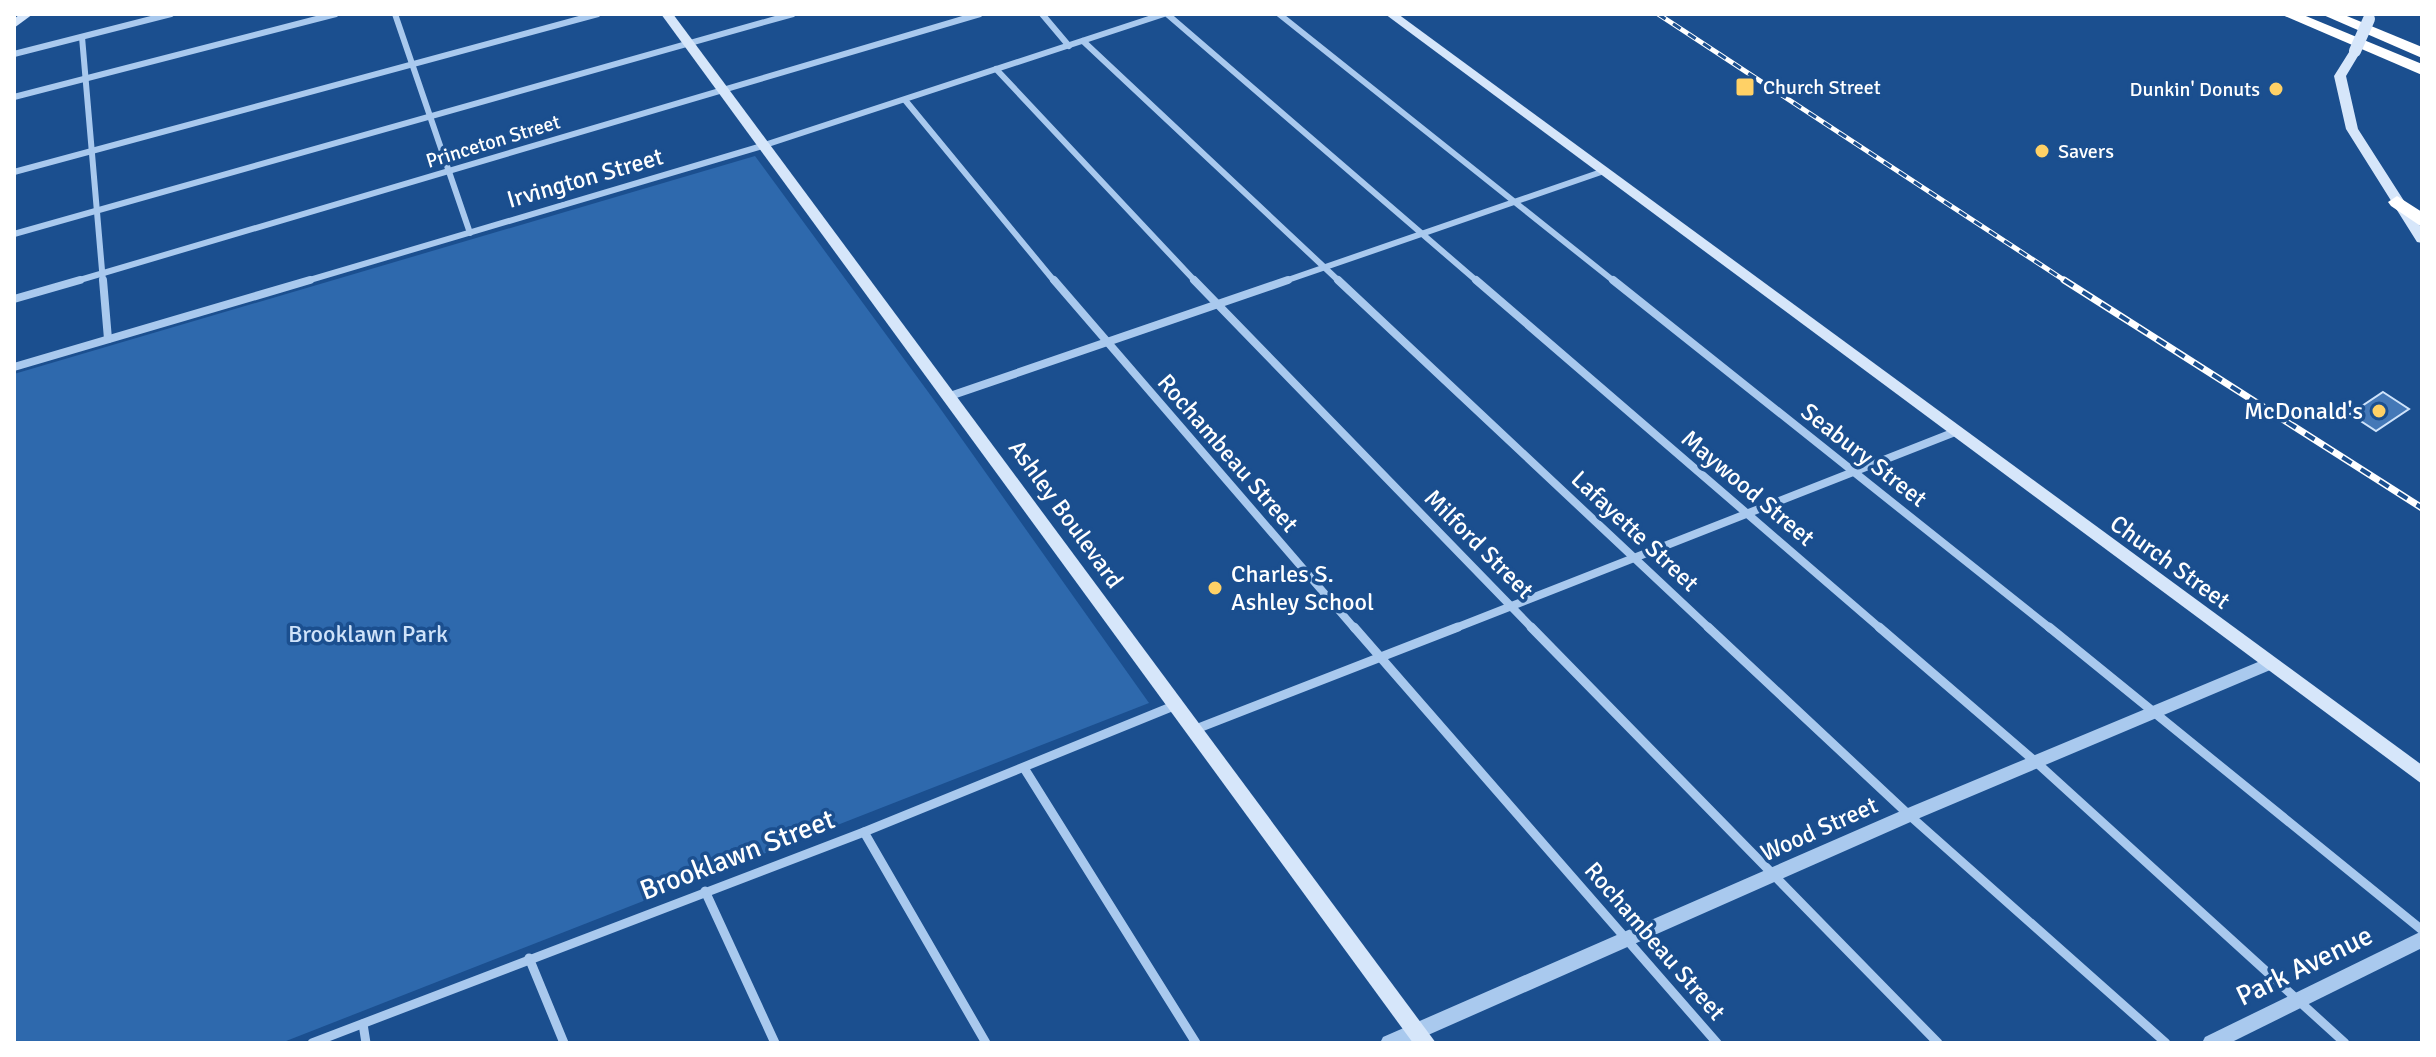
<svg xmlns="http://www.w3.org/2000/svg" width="2436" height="1057" font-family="Signika,sans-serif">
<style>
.green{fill:#2e69ad}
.building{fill:#4478b7;stroke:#cfe3fa;stroke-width:2}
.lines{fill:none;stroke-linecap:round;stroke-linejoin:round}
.minor-far2{stroke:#a9c9ee;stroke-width:6}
.minor-far1{stroke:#a9c9ee;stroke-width:8}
.minor{stroke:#a9c9ee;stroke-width:9}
.tertiary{fill:#a9c9ee;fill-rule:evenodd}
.secondary{fill:#d6e6fa;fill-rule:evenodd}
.motorway{fill:#fff;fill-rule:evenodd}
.rail-far1-casing{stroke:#fff;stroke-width:5}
.rail-casing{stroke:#fff;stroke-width:7}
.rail-far1{stroke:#1b4f8f;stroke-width:3;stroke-dasharray:9;stroke-linecap:butt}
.rail{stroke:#1b4f8f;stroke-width:4;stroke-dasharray:11;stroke-linecap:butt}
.secondary-bridge{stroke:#d6e6fa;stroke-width:12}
.poi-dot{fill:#ffd166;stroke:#1b4f8f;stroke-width:3}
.labels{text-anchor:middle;stroke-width:7;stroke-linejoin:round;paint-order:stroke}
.far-poi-label{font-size:20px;fill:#fff;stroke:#1b4f8f;text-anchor:start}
.far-street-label{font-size:20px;fill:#fff;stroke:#1b4f8f}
.street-label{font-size:24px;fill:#fff;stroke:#1b4f8f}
.poi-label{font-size:24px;fill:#fff;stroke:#1b4f8f;text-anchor:end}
.park-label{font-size:24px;fill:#cfe3fa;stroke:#1b4f8f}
.near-street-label{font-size:28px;fill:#fff;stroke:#1b4f8f}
</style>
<rect width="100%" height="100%" fill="#1b4f8f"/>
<path class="green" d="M755,156L937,404L1149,703L281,1043H14V374Z"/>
<path class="building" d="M2383,392L2409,409L2376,431L2350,414Z"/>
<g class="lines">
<g class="minor-far2">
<path d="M395,14L470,233"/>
<path d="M1042,14L1069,46"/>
<path d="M1167,14L1478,282"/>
<path d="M1279,14L1615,282"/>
<path d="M82,37L103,282"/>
<path d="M1083,41L1340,282"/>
<path d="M14,54L171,14"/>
<path d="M996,69L1196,282"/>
<path d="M14,97L336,14"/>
<path d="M905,100L1055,282"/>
<path d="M14,172L598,14"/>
<path d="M14,234L793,14"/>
<path d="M73,282L980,14"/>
<path d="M303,282L762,146L1164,14"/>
<path d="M1282,282L1604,171"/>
</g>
<g class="minor-far1">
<path d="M103,280L108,339"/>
<path d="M1054,280L1355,629"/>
<path d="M1194,280L1533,629"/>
<path d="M1338,280L1710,629"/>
<path d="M1476,280L1881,629"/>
<path d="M1613,280L2051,629"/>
<path d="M14,299L80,280"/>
<path d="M14,367L310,280"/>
<path d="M950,396L1288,280"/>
<path d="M1453,629L1955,432"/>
</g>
<g class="minor">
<path d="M1354,627L1717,1043"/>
<path d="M1531,627L1938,1043"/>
<path d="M1708,627L1909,815L2166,1043"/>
<path d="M1879,627L2037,763L2345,1043"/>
<path d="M2049,627L2422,930"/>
<path d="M1196,729L1458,627"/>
<path d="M1024,768L1196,1043"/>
<path d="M864,832L986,1043"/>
<path d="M705,891L775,1043"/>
<path d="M529,958L564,1043"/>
<path d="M363,1024L366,1043"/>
<path d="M312,1043L864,832L1176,705"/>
</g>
<g class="tertiary">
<path d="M2270,657L2275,658L2278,663L2275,668L1915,820L1410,1043H1380L1383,1037L1903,810Z"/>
<path d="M2422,931V948L2230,1043H2202L2205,1037Z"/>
</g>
<g class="secondary">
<path d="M20,14H33L14,28V19Z"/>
<path d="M661,14H673L1436,1043H1413Z"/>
<path d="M1385,14H1398L2422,765V784Z"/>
<path d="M2355,48L2361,51L2346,76L2358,129L2422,229V243L2417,242L2346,129L2334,76L2351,49Z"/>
</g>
<g class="motorway">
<path d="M2280,14H2301L2422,64V75Z"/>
<path d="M2321,14H2342L2422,47V58Z"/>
<path d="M2397,196L2422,212V227L2391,206L2388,202Z"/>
</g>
<defs>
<path id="rail-far1" d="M1658,14L2067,282"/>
<path id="rail" d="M2064,280L2422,508"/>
</defs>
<use href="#rail-far1" class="rail-far1-casing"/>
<use href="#rail" class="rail-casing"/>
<use href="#rail-far1" class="rail-far1"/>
<use href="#rail" class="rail"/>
<path class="secondary-bridge" d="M2355,51L2369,19"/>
</g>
<g class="poi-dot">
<rect x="1735" y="77" width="20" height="20" rx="4"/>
<circle cx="2276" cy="89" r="8"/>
<circle cx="2042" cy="151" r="8"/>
<circle cx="2379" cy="411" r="8"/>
<circle cx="1215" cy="588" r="8"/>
</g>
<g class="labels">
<g class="far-poi-label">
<text x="1763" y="94">Church Street</text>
<text x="2260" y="96" text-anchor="end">Dunkin' Donuts</text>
<text x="2058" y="158">Savers</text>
</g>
<g class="far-street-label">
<text transform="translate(493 141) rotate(-17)" y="7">Princeton Street</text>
</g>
<g class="street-label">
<text transform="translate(585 178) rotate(-16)" y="8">Irvington Street</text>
<text transform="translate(1228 453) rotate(49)" y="8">Rochambeau Street</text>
<text transform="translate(1864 455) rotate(38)" y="8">Seabury Street</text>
<text transform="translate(1748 488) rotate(40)" y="8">Maywood Street</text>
<text transform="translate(1066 514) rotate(54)" y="8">Ashley Boulevard</text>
<text transform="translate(1635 531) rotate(43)" y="8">Lafayette Street</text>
<text transform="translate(1479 544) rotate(45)" y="8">Milford Street</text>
<text transform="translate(2170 562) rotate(36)" y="8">Church Street</text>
<text transform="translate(1819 829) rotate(-24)" y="8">Wood Street</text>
<text transform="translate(1655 941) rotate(49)" y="8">Rochambeau Street</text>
</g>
<g class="poi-label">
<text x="2363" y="419">McDonald's</text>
<text x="1231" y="582" text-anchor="start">Charles S.<tspan x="1231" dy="28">Ashley School</tspan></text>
</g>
<g class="park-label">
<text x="368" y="642">Brooklawn Park</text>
</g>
<g class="near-street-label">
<text transform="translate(737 854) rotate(-21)" y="10">Brooklawn Street</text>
<text transform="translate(2304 965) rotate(-26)" y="10">Park Avenue</text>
</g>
</g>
<rect width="2436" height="1057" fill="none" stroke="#ffffff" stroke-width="32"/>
</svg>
